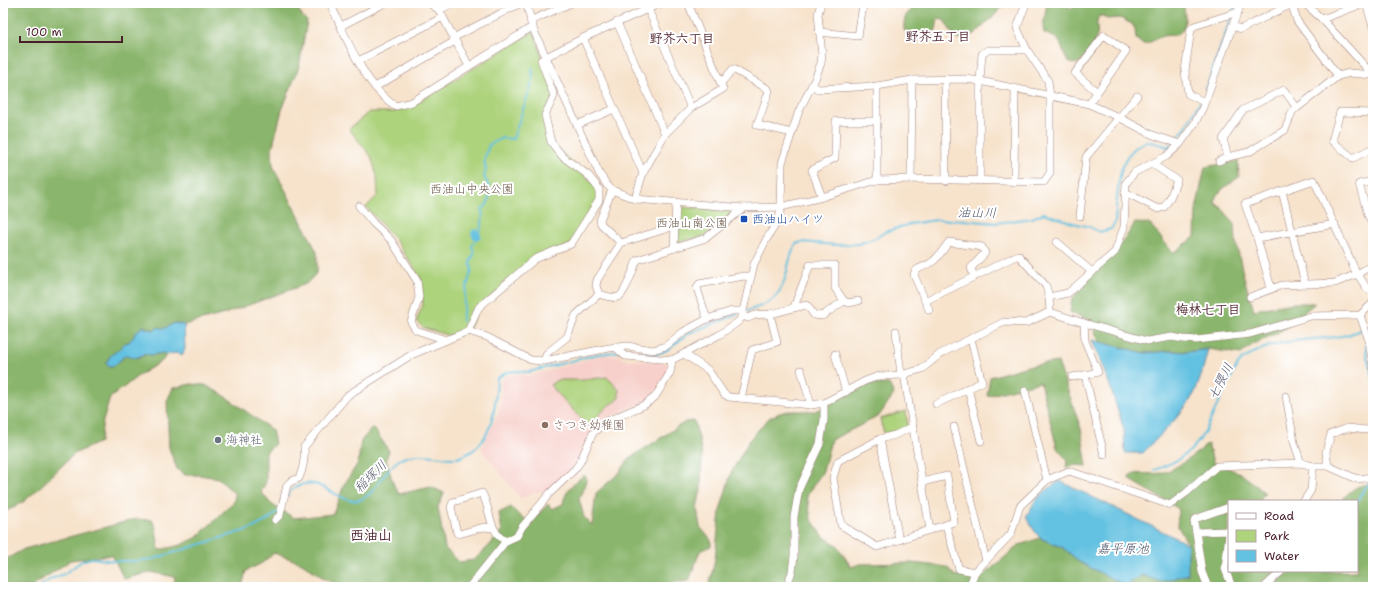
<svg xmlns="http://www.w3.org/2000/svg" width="1376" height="590" font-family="'Shantell Sans','Klee One',sans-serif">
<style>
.built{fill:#f7d0cb}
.green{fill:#add37d;stroke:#7c7954}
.forest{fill:#8ab56c;stroke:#6a6a4c}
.water{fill:#63c1e1;stroke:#567086}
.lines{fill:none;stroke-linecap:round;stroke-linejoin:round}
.stream{stroke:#63c1e1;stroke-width:2}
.minor-casing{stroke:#a0817c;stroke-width:8}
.minor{stroke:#fff;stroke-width:7}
.transit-dot{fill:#1a4fb4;stroke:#fff;stroke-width:1.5}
.education-dot{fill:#8d6e63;stroke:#fff;stroke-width:1.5}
.worship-dot{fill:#6b7280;stroke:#fff;stroke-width:1.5}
.labels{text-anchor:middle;stroke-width:4;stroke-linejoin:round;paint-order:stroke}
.park-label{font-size:12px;fill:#685544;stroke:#fff}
.transit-label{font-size:12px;fill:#164399;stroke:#fff;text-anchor:start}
.education-label{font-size:12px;fill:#785e54;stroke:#fff;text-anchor:start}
.worship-label{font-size:12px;fill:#5b616d;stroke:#fff;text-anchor:start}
.neighbourhood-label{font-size:13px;font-weight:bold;fill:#4a1f2b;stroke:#fff}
.water-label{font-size:13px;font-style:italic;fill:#53586b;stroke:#fff}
.quarter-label{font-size:14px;font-weight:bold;fill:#4a1f2b;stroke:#fff}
</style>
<rect width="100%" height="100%" fill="#fff"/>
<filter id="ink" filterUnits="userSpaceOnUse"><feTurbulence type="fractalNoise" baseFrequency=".025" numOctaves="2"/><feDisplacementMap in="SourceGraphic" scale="8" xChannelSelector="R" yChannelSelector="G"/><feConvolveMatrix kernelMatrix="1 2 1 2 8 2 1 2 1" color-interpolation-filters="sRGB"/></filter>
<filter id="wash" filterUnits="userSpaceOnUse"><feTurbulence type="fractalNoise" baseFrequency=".012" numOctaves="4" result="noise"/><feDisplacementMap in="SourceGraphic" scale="16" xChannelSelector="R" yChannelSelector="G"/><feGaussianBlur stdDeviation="0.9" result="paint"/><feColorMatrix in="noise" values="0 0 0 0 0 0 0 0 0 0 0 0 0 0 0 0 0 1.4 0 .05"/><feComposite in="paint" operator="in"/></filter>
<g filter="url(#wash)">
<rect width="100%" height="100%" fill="#f7e3cc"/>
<path class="built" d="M602,355H618L623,359L666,363L669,366L668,372L653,395L642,404L606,418L578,461L549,492L544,490L520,498L481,449L498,413L501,399V381L507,375L516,374L529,376Z"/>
<g class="green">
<path d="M534,31L554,96L545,115L551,142L599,189V200L571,244L535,259L479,307L468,331L453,337L424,328L416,321L423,305L421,278L394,238L366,207L378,195L377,176L371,156L349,129L369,112H394L413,105Z"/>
<path d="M678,207L732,210L733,212L704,237L676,242Z"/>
<path d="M607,377L619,390V399L609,405L588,426L550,385L557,380H583Z"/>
<path d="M906,411L908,429L884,433L880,419Z"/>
</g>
<g class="forest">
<path d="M3,3H295L302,16L307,21L299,67L282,110L272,149L273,166L317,252V270L315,275L306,284L224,314L184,325L176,323L172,324L166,329L154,330L143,326L135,333L134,336L129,342L124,343L121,348L111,355L106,363L108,366L113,367L126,355L131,357H141L146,354L151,355L165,353L166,355L163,360L138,376L110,398L103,421L100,442L74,454L36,491L23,502L3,513Z"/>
<path d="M923,3H1015L1004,6L999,9L996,14L975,34L961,40L955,38L944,20L938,19C937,23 937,25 936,29C935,32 933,35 930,37C920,44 912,36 904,30C903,12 910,11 923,3Z"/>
<path d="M1047,3H1066L1068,7L1071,8L1074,6V3H1184C1184,14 1189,29 1176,35C1172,36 1167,35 1163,36C1155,38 1151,44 1142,44L1136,39L1135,29L1132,24L1120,18L1107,19L1103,16H1099C1094,24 1100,30 1096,38C1093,47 1085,56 1079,63C1063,68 1065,48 1058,40C1056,37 1048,35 1044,33L1043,27Z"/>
<path d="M1238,161L1239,177L1225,187L1216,196L1215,203L1222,208L1235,225L1236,242L1244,278L1254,310L1292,303H1315L1286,328L1252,345L1241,354L1208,349L1187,352L1172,351L1145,353L1100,342L1089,320L1070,312L1072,299L1128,234L1135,223L1150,224L1173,253L1195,237L1196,210L1205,167Z"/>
<path d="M1058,362L1081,429L1087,466L1074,465L1066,468L1067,460L1057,448L1040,382L987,396L990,377L1028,366Z"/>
<path d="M191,384L205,385L222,394L272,430L275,444L266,452V482L261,492L271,504L294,518L333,514L344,485L358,463L361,441L373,427L389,451L386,459L393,483L399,494L431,487L444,493L438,507L445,548L459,562L474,560L489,546L502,531L499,513L511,507L520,516L531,522L548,504L552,509L563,504C565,490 574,483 584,475L587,479L579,499L584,517L592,525L596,493L619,473L630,458L685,422L694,421L699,438L702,456L701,489L697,508L700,527L711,540V546L700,551L689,581L662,584L661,587H346L325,579L302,563L274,553L262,563L246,571L242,587H174L175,577L151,572L124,579L112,555L71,560L38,582L33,587H3V561L24,549L136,519L152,520L156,528L159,550L181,545L196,538L234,502L235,494L218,478L200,475H185L177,469L169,448L168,427L167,401L173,388Z"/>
<path d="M870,384H889L894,394L879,416L831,440L823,471L807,495L811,519L824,537L837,545L851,567L860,564L913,563L947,567L955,576H983L1019,545L1040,538L1063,548L1081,563L1142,575L1161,582L1188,544L1177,525L1179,509L1129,479L1130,475C1140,472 1150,475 1161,473C1178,469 1195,454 1208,444L1213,462L1242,474L1265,493L1261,498V501H1229V571H1357V501H1341C1351,490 1357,484 1373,484V587H709L715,559L720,511L731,473L750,439L769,418L780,413L789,411H816Z"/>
</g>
<g class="water">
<path d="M176,323L184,325L185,349L182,355L176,353L166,355L164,353L151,355L146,354L135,358L126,355C119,359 118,367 108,366L106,363L111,355L121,348L124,343L129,342L134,336L135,333L143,326L146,328L154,330L159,327C166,331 169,324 176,323Z"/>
<path d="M1092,340L1145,353L1172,351L1187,352L1208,349C1204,364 1201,380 1194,394C1182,415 1160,435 1143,453H1125L1124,430L1110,386Z"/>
<path d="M1060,481L1188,544V574L1161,582L1142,575L1126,586L1081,563L1063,548L1040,538L1034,530L1026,517C1035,499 1042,492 1060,481Z"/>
</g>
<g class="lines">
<g class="stream">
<path d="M1233,11L1236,3"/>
<path d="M1206,89L1231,17"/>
<path d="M1175,139L1184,130L1200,102"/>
<path d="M476,235L475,234H477L476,236L474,235L475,232L478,233V237H475L473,235L475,231H477L479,233"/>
<path d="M477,238H474L472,233L474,230L479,231"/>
<path d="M744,312C770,304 781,299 787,271C789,261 791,253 796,244L802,242L837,245L858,244L876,238L885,232L910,224L936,220H961L996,223L1032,218L1044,213L1073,223L1090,227L1099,232L1111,229L1115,223C1116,209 1118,173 1124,162C1128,154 1138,143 1147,142C1154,141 1162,145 1168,147L1172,143"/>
<path d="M462,321L466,290L472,269L470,262L474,254L472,245L476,240L480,237L479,231C483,226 483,215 482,209L487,205L491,192L484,176L486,170L484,160L489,145L502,138L513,139L533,80L532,68"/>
<path d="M1367,328L1373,326"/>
<path d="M1369,332L1373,327"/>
<path d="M1366,343L1367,356L1373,379"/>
<path d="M623,352H637L654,355L667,350L689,333L738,314"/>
<path d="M1154,470C1207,453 1204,426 1228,384C1232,377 1235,367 1240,362C1241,360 1245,358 1247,357C1275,338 1310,341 1342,336C1349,335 1356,332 1362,329"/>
<path d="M288,496C290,491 291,490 296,487C320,473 338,505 359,500C375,496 384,469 399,460C417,450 437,458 456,458C460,458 464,455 467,454C494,440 496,404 497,378L507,372L517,371L529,372L598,354L617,352"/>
<path d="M1357,503L1360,495L1373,479"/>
<path d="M39,587L51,579L64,574L82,561L91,558L113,561H136L153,559L253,528L266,521L279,511"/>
</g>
</g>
</g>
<g filter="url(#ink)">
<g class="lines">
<defs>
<g id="minor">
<path d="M330,3C345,35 365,88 396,106L412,102L532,27"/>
<path d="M429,3L439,10L469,66"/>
<path d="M526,3L534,31L599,173L607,185L612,190L635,199L744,208L781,207L822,197L877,180L911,179L1044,182L1050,173V97L1048,81L1027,50L1017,28L1025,6"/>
<path d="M1304,3L1322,19L1373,75"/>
<path d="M1366,3L1373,27"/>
<path d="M1292,5L1297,21L1338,76"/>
<path d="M648,9L691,108"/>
<path d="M439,10L454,3"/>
<path d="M1322,19L1365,3"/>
<path d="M530,21L571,3"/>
<path d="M617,22L665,134"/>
<path d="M341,26L385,3"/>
<path d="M1232,26L1241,29L1294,3"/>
<path d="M819,32L858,36L863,5L868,3"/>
<path d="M453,38L521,3"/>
<path d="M583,38L643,173"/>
<path d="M358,61L443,17"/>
<path d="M945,80L946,181"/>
<path d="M721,83L733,69L768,89L769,91L757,125L792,133"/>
<path d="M812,85L818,89L877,86L912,80L966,79L980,81L1089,104L1118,117L1153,135L1180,144"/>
<path d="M375,87L455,41"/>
<path d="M1204,102L1188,94L1185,71L1191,29L1194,26L1238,12"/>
<path d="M1089,104L1126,51L1104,35L1075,73L1097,92"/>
<path d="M1297,108L1284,90L1243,110L1223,139L1228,157L1249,152L1285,130L1293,110L1297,108L1338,76L1350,73L1373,75"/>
<path d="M1373,113L1340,112L1332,141L1353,158L1371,149L1373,156"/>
<path d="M577,125L614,109"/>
<path d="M1219,161L1228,157"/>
<path d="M911,179L912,80"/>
<path d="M877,180V86"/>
<path d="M980,181V81L982,54L988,50H1027"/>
<path d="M1014,182L1015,89"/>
<path d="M612,190L600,220L601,224L621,243"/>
<path d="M1282,191L1305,284"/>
<path d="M1125,192L1158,209L1164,207L1170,198L1177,180L1152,164"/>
<path d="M822,197L812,170L835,158L836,121H877"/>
<path d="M635,199L643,173L665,134L691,108L723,89L688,3"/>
<path d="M359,206L373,223L391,240L417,281L419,297L411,322L416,330L446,340"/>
<path d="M1373,214L1368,215L1373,225"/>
<path d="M1368,215L1359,184L1373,181"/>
<path d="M1080,216L1086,157L1137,96"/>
<path d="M1257,238L1335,224"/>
<path d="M1057,242L1092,272"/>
<path d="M674,248L676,203"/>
<path d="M1271,288L1257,238L1245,204L1314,180L1355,270L1366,287L1373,293"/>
<path d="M599,294L596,286L597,280L621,243L675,226"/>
<path d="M1049,297L1068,293L1115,252L1124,227L1126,183L1135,172L1167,156L1180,144L1195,123L1203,107L1241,3"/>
<path d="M1250,297L1282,285L1335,283L1357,274L1373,265"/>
<path d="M794,307L810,265H835V288L844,301L849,303L858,301"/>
<path d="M929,310L914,275C915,267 926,267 932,262C938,258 944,248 949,242L982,247L985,253L971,268L974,277"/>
<path d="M1050,312L1084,323L1085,341L1098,372L1085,375L1104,455"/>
<path d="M1360,315L1364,327L1369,340"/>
<path d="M743,316V311L754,264L766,240L779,219L781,207L782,163L799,111L815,79L821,63L822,55L818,14L821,3"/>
<path d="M743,316L748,318C758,313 760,315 770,314C782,312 794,307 807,305L814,315L822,316L844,301"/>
<path d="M707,319L697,288L699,284L744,276L750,277"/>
<path d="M1084,323L1147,341L1172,337L1183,339L1196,340L1250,334L1311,316L1360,315L1373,303"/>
<path d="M468,331L479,307L535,259L571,244L599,200V189L588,175L563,157L551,142L545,115L554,96L541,60L546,57L583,38L661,3"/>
<path d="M896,331L901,375"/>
<path d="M1373,335L1369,340L1373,367"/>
<path d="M615,347L625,356L672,360L719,335L738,322L743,316"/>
<path d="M684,354L708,370L724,394L729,397L811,405L824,403L865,381L879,376L901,375L922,369L940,354L1004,322L1026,323L1050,312L1049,297L1046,286L1018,255L925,301"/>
<path d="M835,354L846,392"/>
<path d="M544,361L547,353L567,337L576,315L599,294C604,295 613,299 618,297C625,295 634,267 637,260L706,238L744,208"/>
<path d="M801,370L811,405"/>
<path d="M904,374L930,530"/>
<path d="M1072,377L1085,375"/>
<path d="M968,388L981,441"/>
<path d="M1025,391L1047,480"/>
<path d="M1286,396L1294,442L1301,463"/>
<path d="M741,398L752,350L777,342L770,314"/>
<path d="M936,404L982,382L971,339"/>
<path d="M912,427L895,435L880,439L838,461L833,478L841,525L877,547L954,522L947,476L922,482"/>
<path d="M954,427L986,561"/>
<path d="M880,439L899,540"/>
<path d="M1328,466L1326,452L1331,434L1348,428L1366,430L1373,428"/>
<path d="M1304,501L1311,490L1313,466"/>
<path d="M275,520L280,515L287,485L290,482L299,478C304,467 305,459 304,447L348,395L411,355L468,331L487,337L531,360L544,361L609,348L627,346L653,350L666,346L683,332L707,319L732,311H743"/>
<path d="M946,525L959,569L975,572L1011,534L1020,506L1047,480L1069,471L1170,505L1186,493L1217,466L1301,463L1313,466H1328L1357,479L1373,477"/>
<path d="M493,528L484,527L459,534L457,533L451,507L453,502L482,493C491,509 488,532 506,541L517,536L522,527L550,493L575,469L580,462L593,433L605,422L644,405L655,397L670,373L672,360"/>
<path d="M1196,532L1229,531"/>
<path d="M1229,534L1225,569L1232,587"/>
<path d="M469,587L506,541"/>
<path d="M786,587L792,572L794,556V517L799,489L820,444L824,420V403"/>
<path d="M969,587L975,572"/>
<path d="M1208,587L1202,572L1196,532L1194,522L1195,519L1229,507"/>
<path d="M1264,587L1282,571"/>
</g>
</defs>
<use href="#minor" class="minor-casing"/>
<use href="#minor" class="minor"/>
</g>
</g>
<rect class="transit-dot" x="740" y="215" width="8" height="8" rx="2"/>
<circle class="education-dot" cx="545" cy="425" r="4"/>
<circle class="worship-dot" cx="218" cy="440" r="4"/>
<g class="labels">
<g class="park-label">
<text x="472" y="193">西油山中央公園</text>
<text x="692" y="227">西油山南公園</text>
</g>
<g class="transit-label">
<text x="752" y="223">西油山ハイツ</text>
</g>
<g class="education-label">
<text x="553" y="429">さつき幼稚園</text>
</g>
<g class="worship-label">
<text x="226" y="444">海神社</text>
</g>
<g class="neighbourhood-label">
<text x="938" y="41">野芥五丁目</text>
<text x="682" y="43">野芥六丁目</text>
<text x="1208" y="314">梅林七丁目</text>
</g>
<g class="water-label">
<text transform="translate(977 212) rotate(1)" y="5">油山川</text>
<text transform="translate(1220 381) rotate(-63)" y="5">七隈川</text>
<text transform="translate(370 476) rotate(-44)" y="5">稲塚川</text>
<text x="1123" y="553">嘉平原池</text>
</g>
<g class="quarter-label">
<text x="371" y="540">西油山</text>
</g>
</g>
<rect width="1376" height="590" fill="none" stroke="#fff" stroke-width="16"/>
<rect x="1228" y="500" width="130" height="72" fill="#ffffff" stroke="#b7a5aa"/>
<rect x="1236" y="513" width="20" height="6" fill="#ffffff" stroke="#b7a5aa"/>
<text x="1264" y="520" font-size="12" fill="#4a1f2b">Road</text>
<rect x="1236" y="530" width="20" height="12" fill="#add37d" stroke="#b7a5aa"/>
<text x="1264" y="540" font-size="12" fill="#4a1f2b">Park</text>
<rect x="1236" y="550" width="20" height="12" fill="#63c1e1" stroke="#b7a5aa"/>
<text x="1264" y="560" font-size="12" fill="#4a1f2b">Water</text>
<path d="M20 36v6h102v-6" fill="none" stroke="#4a1f2b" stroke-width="2"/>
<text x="26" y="36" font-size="12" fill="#4a1f2b" stroke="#ffffff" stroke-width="3" paint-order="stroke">100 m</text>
</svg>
